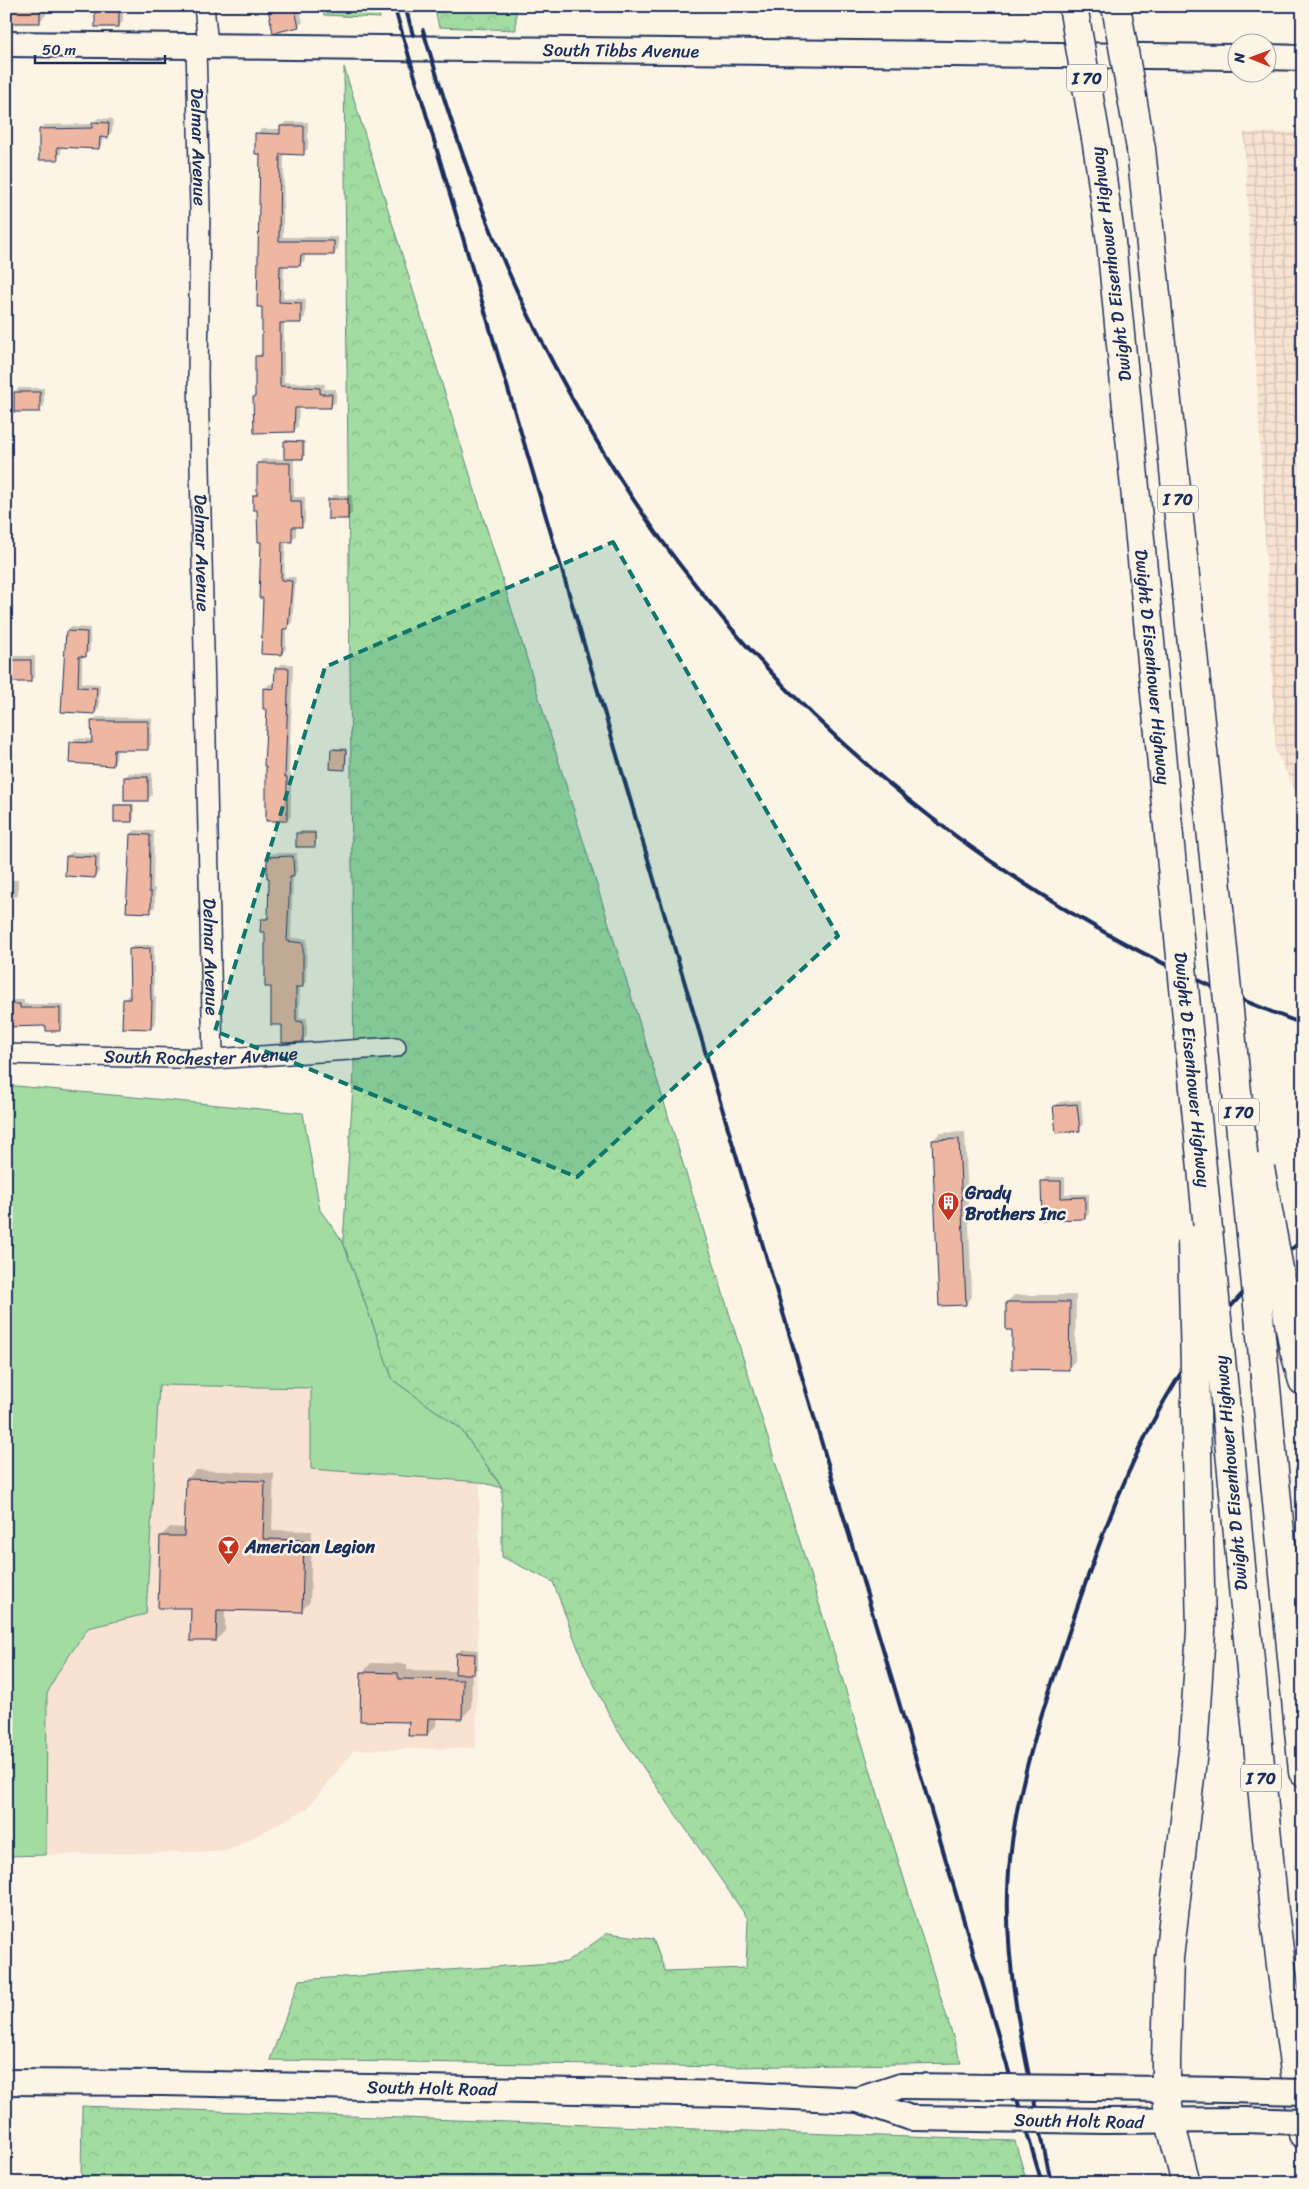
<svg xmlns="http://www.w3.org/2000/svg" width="1309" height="2189" font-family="Sriracha,sans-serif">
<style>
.built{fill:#f8e2d1}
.industrial{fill:url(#industrial-grid)}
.green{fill:#a2dca1;stroke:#5e8680}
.forest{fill:url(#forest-crowns);stroke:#5e8680}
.shadow{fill:#0003}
.building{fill:#edb7a1;stroke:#1b2f5e}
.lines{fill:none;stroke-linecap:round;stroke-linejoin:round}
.minor-casing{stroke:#1b2f5e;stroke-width:22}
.major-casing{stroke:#1b2f5e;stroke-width:28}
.highway-casing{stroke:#1b2f5e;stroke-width:31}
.minor{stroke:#fcf5e5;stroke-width:19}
.major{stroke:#fcf5e5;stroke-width:24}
.highway{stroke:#fcf5e5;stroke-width:28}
.rail{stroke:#1b2f5e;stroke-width:4}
.major-bridge-casing{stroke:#1b2f5e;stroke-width:28;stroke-linecap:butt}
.highway-bridge-casing{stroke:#1b2f5e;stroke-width:31;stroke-linecap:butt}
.major-bridge{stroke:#fcf5e5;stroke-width:24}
.highway-bridge{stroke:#fcf5e5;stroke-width:28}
.marked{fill:#0f766e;fill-opacity:0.2;stroke:#0f766e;stroke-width:4;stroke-dasharray:10 6;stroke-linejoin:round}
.labels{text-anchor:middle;stroke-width:5;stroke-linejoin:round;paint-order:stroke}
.shield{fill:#fcf5e5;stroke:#5e6a86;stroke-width:1}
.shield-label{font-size:16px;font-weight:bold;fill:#1b2f5e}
.street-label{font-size:18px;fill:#1b2f5e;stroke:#fcf5e5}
.poi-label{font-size:18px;font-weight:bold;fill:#1b2f5e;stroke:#fcf5e5;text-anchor:start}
</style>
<defs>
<pattern id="industrial-grid" width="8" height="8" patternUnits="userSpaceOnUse" patternTransform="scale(1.25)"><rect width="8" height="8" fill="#f8e2d1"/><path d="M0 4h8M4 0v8" fill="none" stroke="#d4c2b6"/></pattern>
<pattern id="forest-crowns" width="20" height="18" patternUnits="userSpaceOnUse" patternTransform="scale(1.25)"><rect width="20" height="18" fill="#a2dca1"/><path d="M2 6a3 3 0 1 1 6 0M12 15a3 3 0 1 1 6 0" fill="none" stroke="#8bbd8d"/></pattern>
</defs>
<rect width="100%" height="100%" fill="#fcf5e5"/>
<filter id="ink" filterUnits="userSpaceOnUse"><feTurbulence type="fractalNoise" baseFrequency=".02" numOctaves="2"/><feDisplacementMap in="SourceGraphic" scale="10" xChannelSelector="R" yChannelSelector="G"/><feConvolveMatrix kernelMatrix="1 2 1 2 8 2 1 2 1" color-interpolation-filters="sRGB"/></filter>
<g filter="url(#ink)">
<path class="built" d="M159,1385L311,1388V1469L480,1482L476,1748L354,1750L308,1808L227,1851L46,1855L47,1694L58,1672L88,1628L146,1614Z"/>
<path class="industrial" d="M1303,132V806L1276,752L1244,133Z"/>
<path class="green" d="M6,1085L303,1113L320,1210L343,1242L393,1380L460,1428L502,1488L480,1482L311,1469V1388L159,1385L146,1614L88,1628L58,1672L47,1694L46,1855L6,1856Z"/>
<g class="forest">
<path d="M321,6H377L380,18L324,15Z"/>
<path d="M434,6H516V30L439,27Z"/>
<path d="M344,67L961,2063L731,2067L270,2060L299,1980L567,1962L608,1933L653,1939L665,1971L746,1968L748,1919L616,1728L584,1664L553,1582L502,1557V1487L460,1428L393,1380L343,1242L354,1072Z"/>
<path d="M82,2106L1015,2141L1027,2183H81Z"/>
</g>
<g class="shadow">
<path d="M6,6H46V15L39,22Z"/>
<path d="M96,6H123V21L119,26Z"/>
<path d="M273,6H299L303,22L298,26L270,10Z"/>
<path d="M98,118L113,119L112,132L108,136H104L103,143L99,147L61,146V154L57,158L40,129L44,125L93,124Z"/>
<path d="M286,122H308V149L303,153H284L283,237H338V249L334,254H305V260L300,265H284L283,298L306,299L305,317L300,322H284V382L325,384L324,389H336V402L331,406L299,407L298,426L294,431L254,398L257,395L256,356L264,352L261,153L257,134L261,129H281V126Z"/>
<path d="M19,388H44V406L39,411L15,392Z"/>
<path d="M287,440L305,441V456L303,458H294V497H305V522L301,526H296V536L292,540H286L284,577H296L292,623L286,627V649L281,654L264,597L263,541L258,509L254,495L259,491L258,463L263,459H285V442Z"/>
<path d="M333,495H352V513L348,517L329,500Z"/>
<path d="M71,627L90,628V651L85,655H82V683L100,684L99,709L94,713L63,711L67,631Z"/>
<path d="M6,656H35V676L31,680H6Z"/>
<path d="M281,664H293L289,773H291V816L287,820L265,689L269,684H276V668Z"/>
<path d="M97,717L152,718L151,745L147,749H117L116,761L112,765L71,743L75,738L93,739V721Z"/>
<path d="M334,748H347L346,767L344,769L333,750Z"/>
<path d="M129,773H152V795L148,799L125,777Z"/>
<path d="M118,804H134V819L132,821L116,806Z"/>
<path d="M135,830L154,831L153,888H155V907L150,911L131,835Z"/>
<path d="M300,831H316V844L314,846L298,833Z"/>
<path d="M72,852L100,853L99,872L95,876L67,856Z"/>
<path d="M273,853H297V872L293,876L291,938L307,939L306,982L300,986L299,1018H307V1036L302,1041L283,1024L272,986L266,931L262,920L269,915L271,876L268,857Z"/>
<path d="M6,880H18V895L16,897H6Z"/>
<path d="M6,899L11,900V921L6,925Z"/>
<path d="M134,945H154V996L156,997L155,1024L151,1028L124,1000L128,995L131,996L130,949Z"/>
<path d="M6,1000H24V1004H63V1025L59,1029L47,1025H6Z"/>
<path d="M1081,1100L1083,1125L1079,1130L1054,1107L1059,1102Z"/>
<path d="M965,1132L972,1297L965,1304L933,1140L940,1133Z"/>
<path d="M1047,1177H1065V1194H1089V1214L1084,1218H1043V1182Z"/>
<path d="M1014,1295H1076L1075,1361L1068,1368L1007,1302Z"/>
<path d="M196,1470L274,1473L272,1530L312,1531L310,1602L301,1611L225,1609V1631L216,1640L193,1607L161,1536L170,1527L186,1528L187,1479Z"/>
<path d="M462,1649L478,1650V1668L472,1673L471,1708L462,1718L437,1717L436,1726L427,1735L410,1721L362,1673L371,1663L407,1664V1670L457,1671V1654Z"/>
</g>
<g class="building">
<rect x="6" y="6" width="34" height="17"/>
<rect x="95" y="6" width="24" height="21"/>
<path d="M282,6H294L299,27L273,33L268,9Z"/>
<path d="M92,122L109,123L108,138L100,137L99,149L57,147L58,160H39V129L92,128Z"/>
<path d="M280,126H304V155L280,154L279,241H334V255H301L300,266H280L279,302L301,303V323H280V386L320,388V394H332L331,408H295L294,432L254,433L253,397H255V356H262V307H257L260,154H255V133L280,134Z"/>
<rect x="14" y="392" width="26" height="20"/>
<path d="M284,441L303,442V459H284Z"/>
<path d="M257,463H290V501H301L302,527H292V542H282L281,580L292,581L288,629H283L282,655L261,654L263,598H259L261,542H258L257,510H253V495H257Z"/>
<rect x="328" y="499" width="20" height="20"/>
<path d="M66,631L87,632L86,657L79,656L78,687L97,688L95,714L61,712Z"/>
<rect x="6" y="660" width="25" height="22"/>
<path d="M275,668H289L285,777H287V821H266V766H264L267,709H263V688L274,689Z"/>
<path d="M91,721H148V750H114L113,766L69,763L70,742L92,743Z"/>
<path d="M331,749L346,750L345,770L330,769Z"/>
<rect x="124" y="777" width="24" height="24"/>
<rect x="114" y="805" width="18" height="17"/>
<rect x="296" y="833" width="19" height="14"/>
<path d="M130,834L150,835L149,892H151V913L126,912Z"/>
<path d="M66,856L96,857L95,878L65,876Z"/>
<path d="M293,856L294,877H290L287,941L303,943V987H296V1021L303,1022V1042L282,1043V1025H271V987H265V932H260L261,919H268L269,878H267V857Z"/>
<path d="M150,948L151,1000H152L151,1029L122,1028L123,999H130L129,949Z"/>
<path d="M6,1004H20V1008H60V1031H46V1026L6,1027Z"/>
<path d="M1077,1104L1080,1131L1056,1133L1053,1106Z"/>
<path d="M959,1139L966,1305L939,1306L932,1140Z"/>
<path d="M1041,1181H1061V1198L1085,1197V1219L1042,1220Z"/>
<path d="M1006,1302H1070L1069,1370L1012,1369V1330H1006Z"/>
<path d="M186,1479L265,1481L263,1539L304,1540L302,1612L217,1610L216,1641H190L191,1608H158L160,1536H184Z"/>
<path d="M456,1653L475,1654L474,1674H455Z"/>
<path d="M361,1672L398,1673V1679L463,1680L462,1719L428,1718L427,1736H408L409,1722L360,1721Z"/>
</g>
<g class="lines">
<defs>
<g id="minor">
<path d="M204,6L208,45"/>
<path id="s1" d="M196,45L200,210L198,376L213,1059"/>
<path id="s2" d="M6,1054L213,1059L396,1047"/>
</g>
<g id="major">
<path id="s3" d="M6,44L1236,57"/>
<path d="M1266,57L1303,58"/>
<path id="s4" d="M6,2082L162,2083L731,2094L858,2100L911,2118"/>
<path d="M1094,2088L1228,2090"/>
<path d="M858,2100L901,2086"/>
<path d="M1105,2121L1244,2120"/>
</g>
<g id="highway">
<path d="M1141,149L1213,848"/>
<path id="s5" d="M1098,150L1111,242L1168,826"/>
<path d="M1294,1349L1303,1381"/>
<path d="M1265,1377L1303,1772"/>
<path d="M1227,1420L1274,1911L1303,2134"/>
<path d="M1186,2183L1170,2122L1166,2089V2060L1169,1958L1193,1751L1201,1631L1197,1453"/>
</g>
</defs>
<use href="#minor" class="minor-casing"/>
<use href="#major" class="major-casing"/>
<use href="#highway" class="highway-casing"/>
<use href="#minor" class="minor"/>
<use href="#major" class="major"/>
<use href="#highway" class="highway"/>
<g class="rail">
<path d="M394,6L1042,2183"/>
<path d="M405,6L413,35"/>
<path d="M423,30C452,127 484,225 529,316C572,403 621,488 680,565C838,773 1058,933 1303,1024"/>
<path d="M1051,2183C1033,2087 1005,1990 1008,1892C1010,1807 1037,1727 1064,1647C1114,1495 1169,1338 1303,1240"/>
</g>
<defs>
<g id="major-bridge">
<path d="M901,2086L1094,2088"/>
<path d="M1228,2090L1303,2092"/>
<path d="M911,2118L1105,2121"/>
<path d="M1244,2120L1303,2122"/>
</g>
<g id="highway-bridge">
<path d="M1073,6L1098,150"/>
<path d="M1116,6L1141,149"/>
<path id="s6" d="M1168,826L1227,1420"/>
<path d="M1213,848L1265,1377"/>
<path d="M1260,1168L1294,1349"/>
<path d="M1192,1240L1197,1453"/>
</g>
</defs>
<use href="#major-bridge" class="major-bridge-casing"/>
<use href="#highway-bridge" class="highway-bridge-casing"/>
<use href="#major-bridge" class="major-bridge"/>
<use href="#highway-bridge" class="highway-bridge"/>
</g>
</g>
<path class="marked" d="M613,542L838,936L577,1177L215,1031L325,667Z"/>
<defs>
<symbol id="building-pin" viewBox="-11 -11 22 30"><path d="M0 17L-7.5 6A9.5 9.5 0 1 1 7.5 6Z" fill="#c8321e" stroke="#fcf5e5"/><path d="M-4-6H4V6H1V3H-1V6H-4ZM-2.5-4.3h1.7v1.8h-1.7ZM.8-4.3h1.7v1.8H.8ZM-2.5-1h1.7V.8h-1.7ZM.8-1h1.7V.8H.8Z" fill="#fff"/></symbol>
<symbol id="bar-pin" viewBox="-11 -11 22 30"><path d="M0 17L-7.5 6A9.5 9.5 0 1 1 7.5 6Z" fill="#c8321e" stroke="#fcf5e5"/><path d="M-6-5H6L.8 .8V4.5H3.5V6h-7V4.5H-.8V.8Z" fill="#fff"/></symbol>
</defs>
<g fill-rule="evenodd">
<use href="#building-pin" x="936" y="1190" width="25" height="34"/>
<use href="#bar-pin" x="216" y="1534" width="25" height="34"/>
</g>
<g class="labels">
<g class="shield">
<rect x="1067" y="64.5" width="40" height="27" rx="4"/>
<rect x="1158" y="485.5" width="40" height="27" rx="4"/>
<rect x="1219" y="1098.5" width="40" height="27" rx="4"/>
<rect x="1241" y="1764.5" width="40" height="27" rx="4"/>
</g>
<g class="shield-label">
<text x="1087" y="84">I 70</text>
<text x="1178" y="505">I 70</text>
<text x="1239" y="1118">I 70</text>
<text x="1261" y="1784">I 70</text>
</g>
<g class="street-label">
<text dy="6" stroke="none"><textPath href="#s3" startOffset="615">South Tibbs Avenue</textPath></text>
<text dy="6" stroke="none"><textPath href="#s1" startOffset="102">Delmar Avenue</textPath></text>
<text transform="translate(1111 264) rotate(-97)" y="6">Dwight D Eisenhower Highway</text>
<text dy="6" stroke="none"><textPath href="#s1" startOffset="508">Delmar Avenue</textPath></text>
<text dy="6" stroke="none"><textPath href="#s5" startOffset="520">Dwight D Eisenhower Highway</textPath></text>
<text dy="6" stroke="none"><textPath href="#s1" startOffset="912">Delmar Avenue</textPath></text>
<text dy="6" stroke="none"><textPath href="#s2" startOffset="195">South Rochester Avenue</textPath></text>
<text dy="6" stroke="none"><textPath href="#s6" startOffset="245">Dwight D Eisenhower Highway</textPath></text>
<text transform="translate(1231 1473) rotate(-95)" y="6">Dwight D Eisenhower Highway</text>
<text dy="6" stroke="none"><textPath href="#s4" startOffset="426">South Holt Road</textPath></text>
<text transform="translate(1079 2121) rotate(1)" y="6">South Holt Road</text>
</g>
<g class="poi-label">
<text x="965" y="1199">Grady<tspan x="965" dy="21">Brothers Inc</tspan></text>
<text x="245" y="1553">American Legion</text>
</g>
</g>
<rect width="1309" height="2189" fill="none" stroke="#fcf5e5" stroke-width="25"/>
<rect x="12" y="12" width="1284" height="2164" fill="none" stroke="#1b2f5e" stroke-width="2" filter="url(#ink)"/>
<g transform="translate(1252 58) rotate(271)"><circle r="24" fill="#fcf5e5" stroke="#a2a6af"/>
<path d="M0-4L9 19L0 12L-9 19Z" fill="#c8321e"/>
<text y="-8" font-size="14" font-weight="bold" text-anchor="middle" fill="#1b2f5e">N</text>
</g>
<path d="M35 55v8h130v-8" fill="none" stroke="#1b2f5e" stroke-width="2.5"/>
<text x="42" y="55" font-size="15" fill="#1b2f5e" stroke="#fcf5e5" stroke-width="4" paint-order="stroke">50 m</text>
</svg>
